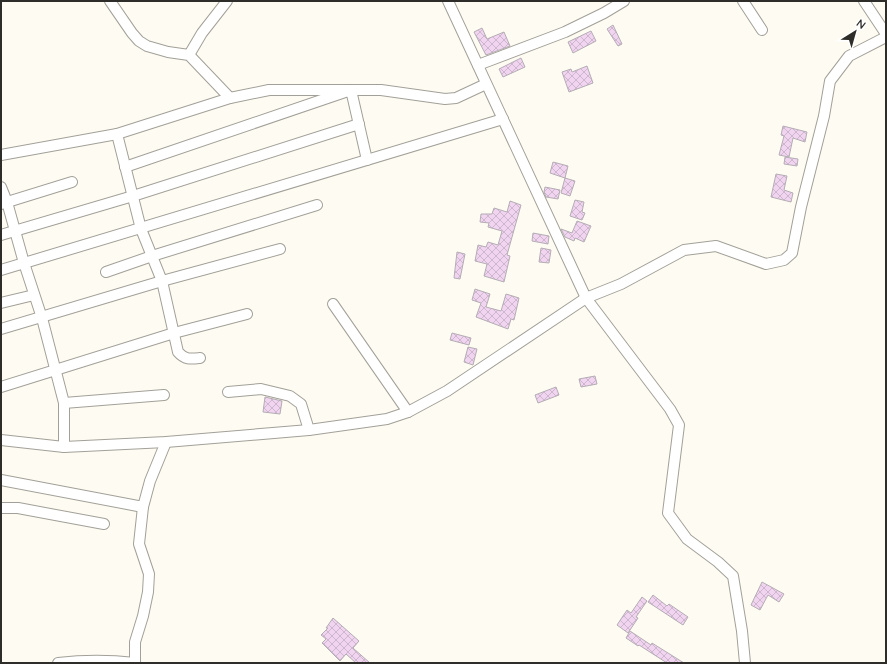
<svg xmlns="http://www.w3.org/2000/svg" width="887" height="664" font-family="Quicksand,sans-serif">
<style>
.building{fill:url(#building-cross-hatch);stroke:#b4adb4}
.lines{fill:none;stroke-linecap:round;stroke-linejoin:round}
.minor-casing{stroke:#a2a098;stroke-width:12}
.minor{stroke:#fff;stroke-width:10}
</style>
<defs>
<pattern id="building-cross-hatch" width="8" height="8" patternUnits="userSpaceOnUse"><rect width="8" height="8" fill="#f0d4f0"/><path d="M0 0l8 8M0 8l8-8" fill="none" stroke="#ceb6ce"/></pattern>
</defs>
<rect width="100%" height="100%" fill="#fefcf2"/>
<g class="building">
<path d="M613,25L622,44L618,46L607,29Z"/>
<path d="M482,28L487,39L504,32L510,46L486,55L474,32Z"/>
<path d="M591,31L596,41L573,53L568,42Z"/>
<path d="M521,58L525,67L503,77L499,69Z"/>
<path d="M587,66L593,83L569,92L562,72L571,69L572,72Z"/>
<path d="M783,126L807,132L805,142L793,138L789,157L779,155L784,136L781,135Z"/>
<path d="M785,157L798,159L797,166L784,164Z"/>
<path d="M553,162L568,166L565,178L550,173Z"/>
<path d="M776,174L787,176L784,190L793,193L791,202L771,197Z"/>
<path d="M565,178L575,181L570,196L561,193Z"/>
<path d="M545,187L560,190L558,199L546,197L544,192Z"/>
<path d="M575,200L584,202L582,212L585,213L582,220L570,216Z"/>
<path d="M510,201L521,205L507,255L510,256L504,282L484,276L487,264L475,261L478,245L486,247L488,242L498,245L502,231L488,227L489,223L480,222L481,214H492L494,208L507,212Z"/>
<path d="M577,221L591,226L584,242L575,238L574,241L565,237L561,229L572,233Z"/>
<path d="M533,233L549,236L548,244L532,241Z"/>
<path d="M541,248L551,250L549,263L539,262Z"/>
<path d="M457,252L465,254L460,279L454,278Z"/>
<path d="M475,289L490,294L486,307L501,311L506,294L519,298L514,320L511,319L508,329L476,317L481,303L472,300Z"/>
<path d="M452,333L471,338L469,345L450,340Z"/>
<path d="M468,347L477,349L473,365L464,362Z"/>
<path d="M595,376L597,384L581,387L579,379Z"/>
<path d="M556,387L559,395L538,403L535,395Z"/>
<path d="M265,397L282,401L280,414L263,412Z"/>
<path d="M762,582L784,594L779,602L768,595L760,610L751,605Z"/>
<path d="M653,595L667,606L669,604L688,617L683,625L648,602Z"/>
<path d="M642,597L647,601L636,617L638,618L628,633L617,625L627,610L631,613Z"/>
<path d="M333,618L359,641L353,648L370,663H356L346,654L340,661L322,643L326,639L321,635L328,628H326Z"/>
<path d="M630,631L651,645L652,643L684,663H667L639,645L638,646L626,638Z"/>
</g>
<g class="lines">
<defs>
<g id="minor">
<path d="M110,1L132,33L139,41L147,46L168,52L189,55L230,98"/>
<path d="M448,1L586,298L670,409L679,425L668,513L687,539L718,562L733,576L742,631L745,663"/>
<path d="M743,1L762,30"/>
<path d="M864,1L886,34"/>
<path d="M189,55L202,33L227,1"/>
<path d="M478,65L565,32L604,13L624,1"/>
<path d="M117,134L141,229L162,281L178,352C185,360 191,359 200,358"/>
<path d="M1,155L117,134L230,98L269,90H381L445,99L456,98L486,84"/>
<path d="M125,167L351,90L367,160"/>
<path d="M1,187L7,202L24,263L42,318L64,403V447"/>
<path d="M1,204L72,182"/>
<path d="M1,235L133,196L359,124"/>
<path d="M1,270L503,119"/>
<path d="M106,272L152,256L317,205"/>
<path d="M1,303L34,295"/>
<path d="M333,304L408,412"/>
<path d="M1,329L162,281L280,249"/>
<path d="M1,387L174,333L247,314"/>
<path d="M228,392L261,389L290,396L301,404L309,430"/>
<path d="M64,403L164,395"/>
<path d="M1,440L64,447L166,442L309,430L387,419L408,412L447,391L586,298L621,284L684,250L716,246L766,264L784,260L792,253L801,207L824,116L830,81L849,56L886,37"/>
<path d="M1,480L143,507"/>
<path d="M1,508H18L104,524"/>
<path d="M58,663C84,660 109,660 135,663"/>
<path d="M135,663V642L143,616L148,592L149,574L139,544L143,507L150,481L166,442"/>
</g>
</defs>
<use href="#minor" class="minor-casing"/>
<use href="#minor" class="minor"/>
</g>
<rect width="887" height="664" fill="none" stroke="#2e2d2a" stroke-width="4"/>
<g transform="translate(855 32) rotate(37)" stroke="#ffffff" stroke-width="3" paint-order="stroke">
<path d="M0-3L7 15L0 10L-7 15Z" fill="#2e2d2a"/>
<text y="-6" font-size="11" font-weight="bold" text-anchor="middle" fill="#2e2d2a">N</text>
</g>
</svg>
